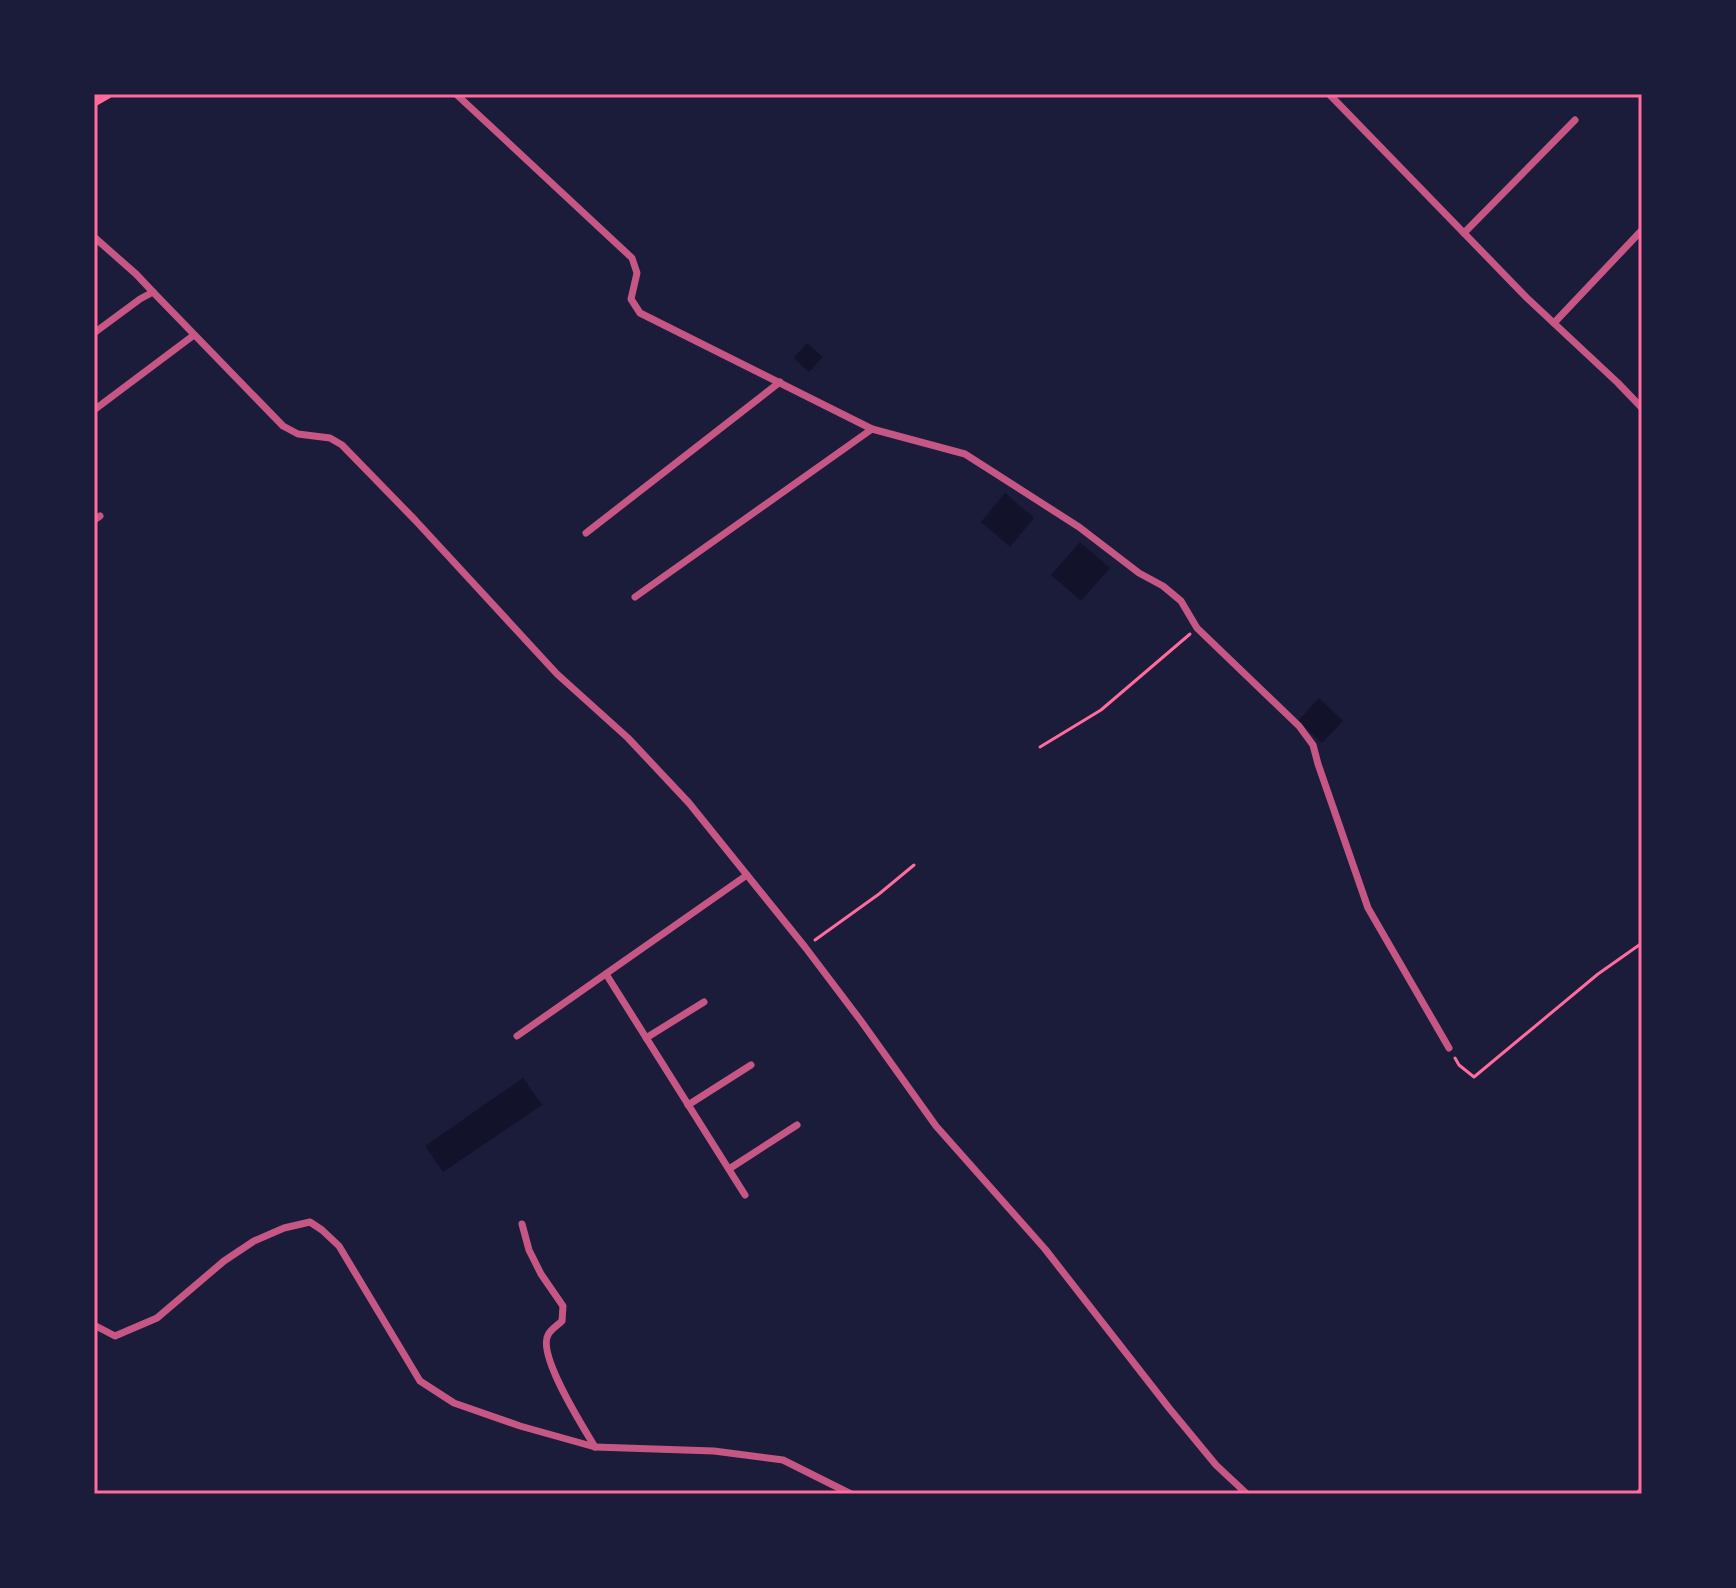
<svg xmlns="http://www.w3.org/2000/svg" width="1736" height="1588" font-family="Mulish,sans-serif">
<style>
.water{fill:#12122b}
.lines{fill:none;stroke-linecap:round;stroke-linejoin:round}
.path{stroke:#ff6b9d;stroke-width:3}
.minor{stroke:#c65784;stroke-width:7}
.tertiary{stroke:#c65784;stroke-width:8}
.secondary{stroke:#ff6b9d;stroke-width:9}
.neatline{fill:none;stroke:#ff6b9d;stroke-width:3}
</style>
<rect width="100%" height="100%" fill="#1b1b3a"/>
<g class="water">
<path d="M807,343L823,357L809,372L794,358Z"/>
<path d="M1005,493L1034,518L1010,547L981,522Z"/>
<path d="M1080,542L1110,568L1081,601L1051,575Z"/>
<path d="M1319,698L1343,721L1322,743L1298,721Z"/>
<path d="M523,1078L542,1105L443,1172L425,1146Z"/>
</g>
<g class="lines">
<g class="path">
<path d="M1040,747L1101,710L1190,634"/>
<path d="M815,940L879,894L914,865"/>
<path d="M1455,1058L1459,1065L1474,1077L1598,974L1642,943"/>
</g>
<g class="minor">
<path d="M456,94L632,258L637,273L631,299L640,313L872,429L965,454L1079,527L1139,573L1163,586L1181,601L1197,628L1299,726L1313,745L1318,764L1368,908L1449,1048"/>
<path d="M1329,94L1527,298L1618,383L1642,408"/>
<path d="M1464,233L1575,120"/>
<path d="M94,237L136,274L153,292L140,299L94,333"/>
<path d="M153,292L283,426L298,434L330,438L342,445L415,520L557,674L628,738L689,803L805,947L861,1021L936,1126L1045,1249L1169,1408L1216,1465L1247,1494"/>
<path d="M1554,323L1642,230"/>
<path d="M94,410L194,335"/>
<path d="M94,520L100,516"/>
<path d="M586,533L780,382"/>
<path d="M635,597L872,429"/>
<path d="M606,974L745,1195"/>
<path d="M517,1036L747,875"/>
<path d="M646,1038L704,1002"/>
<path d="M688,1105L751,1065"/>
<path d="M729,1169L797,1125"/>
<path d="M522,1224L529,1250L541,1274L563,1306L562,1321C558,1325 550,1330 548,1335C537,1355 583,1427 595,1447"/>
<path d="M94,1325L115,1336L157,1318L224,1261L254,1241L284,1228L310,1222L322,1230L339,1246L420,1381L454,1403L520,1426L595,1447L714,1451L783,1460L851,1494"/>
</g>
<path class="tertiary" d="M1639,1494L1642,1491"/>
<path class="secondary" d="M94,102L108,94"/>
</g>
<rect width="1736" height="1588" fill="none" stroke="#1b1b3a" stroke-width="192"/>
<rect x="96" y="96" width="1544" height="1396" class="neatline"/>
</svg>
